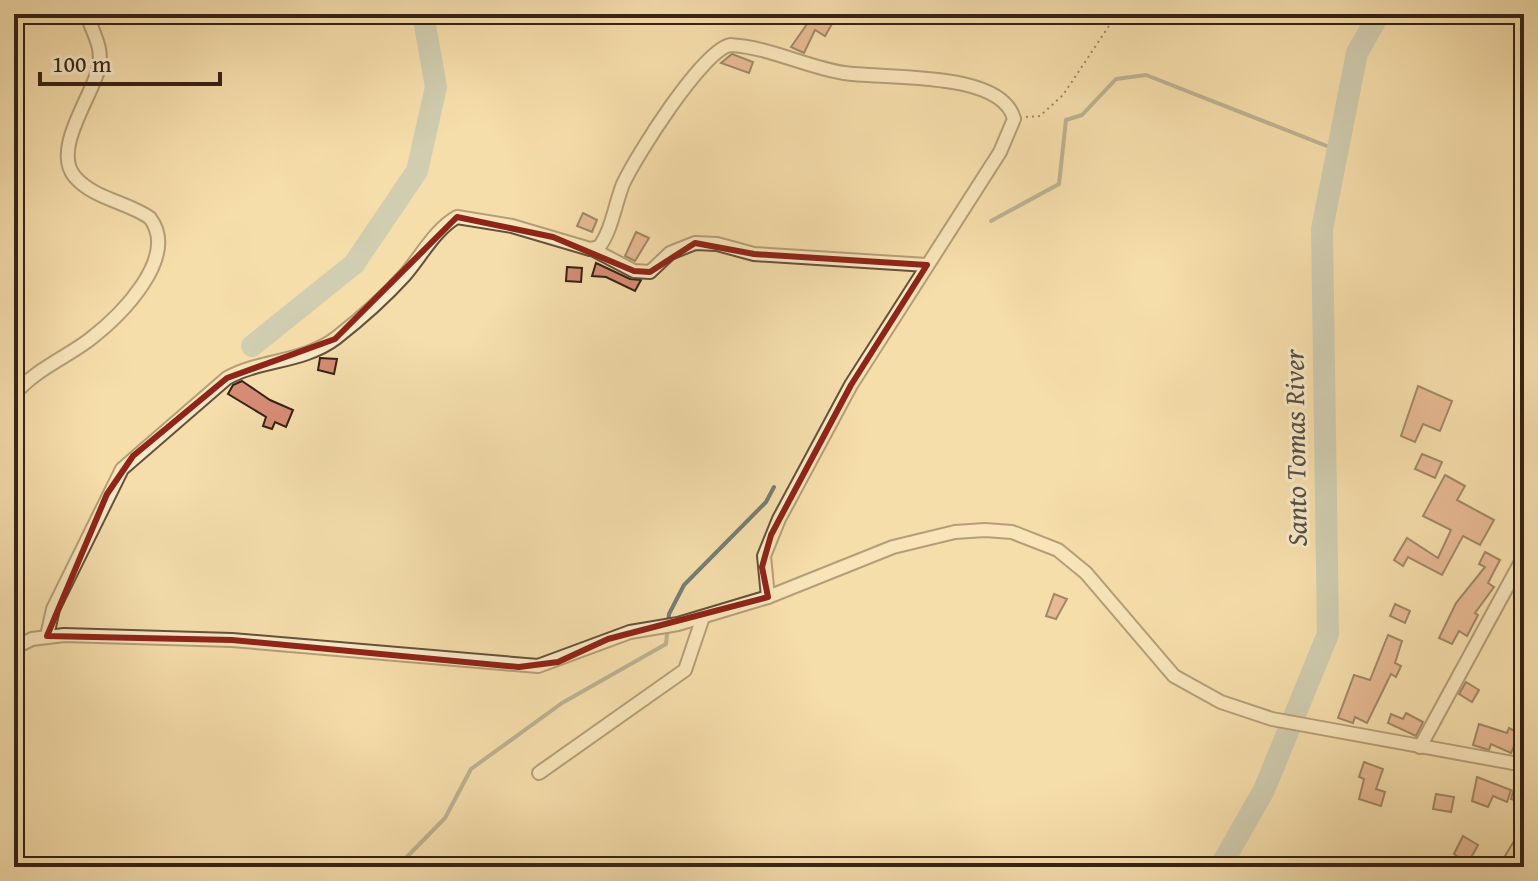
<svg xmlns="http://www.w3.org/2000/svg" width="1538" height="881" font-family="'Gentium Book Plus',serif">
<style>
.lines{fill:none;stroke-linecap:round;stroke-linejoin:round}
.stream{stroke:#767d75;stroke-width:4}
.river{stroke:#a2b9b6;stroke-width:22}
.building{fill:#d78c75;stroke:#352214;stroke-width:2}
.minor-casing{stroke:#65513a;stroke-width:16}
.highway-casing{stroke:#352214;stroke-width:22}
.path{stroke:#352214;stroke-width:2;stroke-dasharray:2 4;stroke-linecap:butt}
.minor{stroke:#f8eac9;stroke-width:12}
.highway{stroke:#eabf76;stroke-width:18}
.marked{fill:none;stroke:#8f2418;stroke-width:6;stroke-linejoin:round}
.labels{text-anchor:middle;stroke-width:6;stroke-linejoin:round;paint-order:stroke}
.water-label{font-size:28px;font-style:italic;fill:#564f45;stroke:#f8eac9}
</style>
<rect width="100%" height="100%" fill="#f5deac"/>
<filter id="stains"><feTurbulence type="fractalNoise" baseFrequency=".0025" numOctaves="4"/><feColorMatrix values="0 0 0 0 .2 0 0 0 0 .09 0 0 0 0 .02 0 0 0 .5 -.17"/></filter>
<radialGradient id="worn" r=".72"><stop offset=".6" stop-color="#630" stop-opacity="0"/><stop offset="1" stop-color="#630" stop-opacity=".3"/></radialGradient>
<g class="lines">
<g class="stream">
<path d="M991,221L1059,184L1066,120L1082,115L1116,79L1146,75L1337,150"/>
<path d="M397,867L445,818L471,769L562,703L666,644L669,614L684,585L766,502L774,487"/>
</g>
<g class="river">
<path d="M252,346L354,264L417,171L436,87L423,14"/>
<path d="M1220,867L1264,790L1328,634L1322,229L1357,53L1379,14"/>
</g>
</g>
<g class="building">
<path d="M814,14H822L820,18L832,24L825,36L815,30L804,53L791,47Z"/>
<path d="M732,54L753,62L749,73L721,63Z"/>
<path d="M583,213L597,220L592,232L577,226Z"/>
<path d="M636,232L649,238L635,261L625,256Z"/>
<path d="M596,263L630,279L641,280L635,291L606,277L592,276Z"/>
<path d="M567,267L582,268L581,282L566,281Z"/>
<path d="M320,358L337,359L334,374L318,370Z"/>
<path d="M242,381L270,400L293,410L286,427L275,422L272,429L263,426L266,417L228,394L233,385Z"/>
<path d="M1418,386L1452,401L1440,431L1423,424L1415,442L1401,436Z"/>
<path d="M1422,454L1442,462L1435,478L1415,469Z"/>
<path d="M1445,475L1465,486L1457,500L1494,520L1480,545L1463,536L1442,575L1408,557L1403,566L1394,560L1407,538L1438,558L1451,530L1423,516Z"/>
<path d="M1485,552L1500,560L1488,583L1494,587L1475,613L1478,615L1467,636L1459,631L1452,644L1439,638L1456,603L1485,567L1479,564Z"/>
<path d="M1054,594L1067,599L1056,619L1046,616Z"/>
<path d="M1395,604L1410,611L1405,623L1390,616Z"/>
<path d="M1388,635L1402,641L1395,663L1401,666L1396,677L1391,674L1367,723L1355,717L1353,723L1338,718L1354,675L1370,680Z"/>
<path d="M1466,682L1479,690L1472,702L1459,694Z"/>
<path d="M1406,713L1423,722L1416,736L1388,723L1391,714L1403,719Z"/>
<path d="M1479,724L1507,733L1509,728L1524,736V747L1515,744L1511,753L1491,744L1489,750L1473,745Z"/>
<path d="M1364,762L1383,769L1376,789L1385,792L1381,806L1359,799L1364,779L1359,777Z"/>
<path d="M1477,777L1511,790L1507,802L1493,796L1488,807L1472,801Z"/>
<path d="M1516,781L1524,784V803L1511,799Z"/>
<path d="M1436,794L1454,797L1451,812L1433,809Z"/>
<path d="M1463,836L1478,845L1468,863L1454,854Z"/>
</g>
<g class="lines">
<defs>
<g id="minor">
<path d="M594,250L634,271L650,272L670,253L695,243L717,244L754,254L927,265"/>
<path d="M14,395C33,371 65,358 89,340C119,317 180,258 150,218C128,202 94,199 75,177C51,150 93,95 99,67C103,45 92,33 87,14"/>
<path d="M47,636L53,609L122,469L227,378C261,359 303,363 336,338C359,320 384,298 404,276C420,258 435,229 457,217L512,226L590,249L599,247C612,230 615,204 623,184C636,156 702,51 730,45C769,47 806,67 844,73C883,79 1002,70 1014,119L1000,152L851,385L779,519L764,556L768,597"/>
<path d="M14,648L32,639L64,635L232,640L538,666L630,632L678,624L768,597L893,547L955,532L985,530L1012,532L1058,550L1086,573L1174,676L1221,702L1272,719L1524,765"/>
<path d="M1420,747L1524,556"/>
<path d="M539,773L685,670L703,617"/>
</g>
<path id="highway" d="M1510,867L1524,844"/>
</defs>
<use href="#minor" class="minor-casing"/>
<use href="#highway" class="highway-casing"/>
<path class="path" d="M1026,117L1040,116L1063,95L1117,14"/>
<use href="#minor" class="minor"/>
<use href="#highway" class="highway"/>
</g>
<path d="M0 0H1538V881H0ZM457,217L553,237L634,271L650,272L695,243L754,254L927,265L851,385L771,535L762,567L768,597L608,639L558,662L519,667L232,640L47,636L107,494L133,456L227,378L335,339Z" fill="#f5deac" fill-opacity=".55" fill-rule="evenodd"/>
<path class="marked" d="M457,217L553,237L634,271L650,272L695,243L754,254L927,265L851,385L771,535L762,567L768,597L608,639L558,662L519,667L232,640L47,636L107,494L133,456L227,378L335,339Z"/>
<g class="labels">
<g class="water-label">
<text transform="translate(1295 448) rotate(-91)" y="10">Santo Tomas River</text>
</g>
</g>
<rect width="1538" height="881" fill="none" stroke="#f5deac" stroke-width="48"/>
<rect x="16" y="16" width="1506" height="849" fill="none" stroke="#352214" stroke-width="4"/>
<rect x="24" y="24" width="1490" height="833" fill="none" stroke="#352214" stroke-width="2"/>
<path d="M40 72v12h180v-12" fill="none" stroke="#352214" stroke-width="4"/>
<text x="52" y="72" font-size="24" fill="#352214" stroke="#f8eac9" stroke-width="6" paint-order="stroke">100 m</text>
<rect width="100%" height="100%" filter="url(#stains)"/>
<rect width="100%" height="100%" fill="url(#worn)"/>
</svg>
